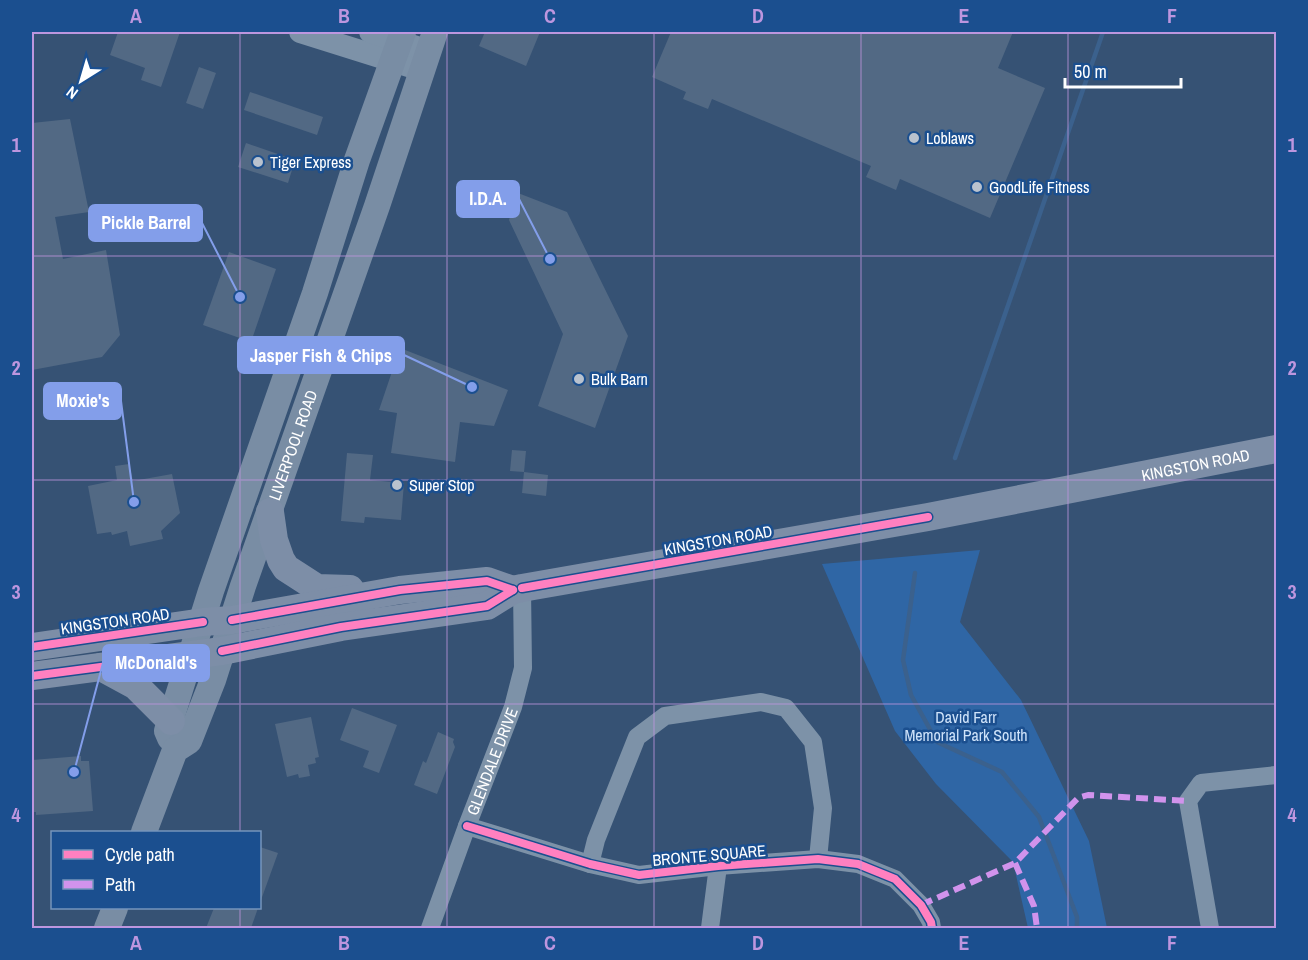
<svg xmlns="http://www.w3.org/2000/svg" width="1308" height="960" font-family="'Archivo Narrow',sans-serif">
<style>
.green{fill:#2f66a5}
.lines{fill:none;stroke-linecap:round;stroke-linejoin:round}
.stream{stroke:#3b618d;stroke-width:4.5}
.building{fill:#526984}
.minor{stroke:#7d92a8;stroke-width:18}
.tertiary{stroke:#7d92a8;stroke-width:22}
.secondary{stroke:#798da4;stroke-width:26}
.primary{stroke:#7d8ea7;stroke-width:28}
.quiet{stroke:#d193ec;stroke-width:6;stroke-dasharray:12 6;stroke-linecap:butt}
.cycleway-casing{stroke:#1b4f8f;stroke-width:11}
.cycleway{stroke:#ff80c0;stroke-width:8}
.grid{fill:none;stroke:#bd96df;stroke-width:1.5;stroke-opacity:0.55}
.poi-dot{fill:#b9c2ce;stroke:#1b4f8f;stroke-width:2}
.labels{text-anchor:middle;stroke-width:5;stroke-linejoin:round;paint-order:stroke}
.poi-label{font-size:16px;fill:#fff;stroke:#1b4f8f;text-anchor:start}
.street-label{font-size:16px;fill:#fff;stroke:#1b4f8f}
.park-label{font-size:16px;fill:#cfe3fa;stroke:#1b4f8f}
.leader{fill:none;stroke:#839eea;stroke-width:2}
.callout-dot{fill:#839eea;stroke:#1b4f8f;stroke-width:2}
.callout{fill:#839eea;stroke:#839eea;stroke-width:2}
.callout-label{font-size:18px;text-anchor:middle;font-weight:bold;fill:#fff}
.neatline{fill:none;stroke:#bd96df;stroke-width:2}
.grid-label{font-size:20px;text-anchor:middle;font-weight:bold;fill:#bd96df}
</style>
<rect width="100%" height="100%" fill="#365274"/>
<path class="green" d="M980,550L960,622L1021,700L1089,841L1107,928H1028L1013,862L936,784L895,731L822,564Z"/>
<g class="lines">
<g class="stream">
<path d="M955,458L1103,32"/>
<path d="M915,573L903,660L911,695L937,742L1002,772L1039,817L1077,917V928"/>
</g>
</g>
<g class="building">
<path d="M118,32H180L161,87L141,80L145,68L110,55Z"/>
<path d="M485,32H540L526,66L479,46Z"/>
<path d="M671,32H1013L998,68L1045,88L990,218L900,179L896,190L866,177L871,166L712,99L708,109L683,99L686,92L652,77Z"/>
<path d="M199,67L216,73L203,109L186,103Z"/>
<path d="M250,92L323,117L317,135L244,110Z"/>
<path d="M70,119L89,212L55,217L63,259L106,250L120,335L102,357L32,370V123Z"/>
<path d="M246,143L295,160L288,183L238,167Z"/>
<path d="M518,193L567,212L628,336L595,428L538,406L563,334L509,220Z"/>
<path d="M229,252L276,269L251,342L203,325Z"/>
<path d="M400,348L508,390L494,426L460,422L455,462L391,453L397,413L379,410Z"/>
<path d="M512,450L526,451L524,472L510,471Z"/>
<path d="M347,453L373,455L370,480L404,483L401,520L365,517L364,523L341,521Z"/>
<path d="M129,464L133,481L172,474L180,513L161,531L163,539L130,546L127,531L112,535L111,532L97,534L88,486L117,480L115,466Z"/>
<path d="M524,472L548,475L546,496L522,493Z"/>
<path d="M352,708L397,725L379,773L363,767L369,751L340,740Z"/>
<path d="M311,717L319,757L315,758L316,763L308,765L310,776L299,778L298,774L287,777L275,724Z"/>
<path d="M438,732L454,739L453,742L455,747L437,794L414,785L423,761L426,763Z"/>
<path d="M81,756V761H89L93,811L36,815V812H32V760Z"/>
<path d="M260,847L278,853L261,900L260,899Z"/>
<path d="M214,908H258L251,928H206Z"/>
</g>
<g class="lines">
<g class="minor">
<path d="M467,826L590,864L639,875L718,866L818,859L858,864L895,879L921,905L931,922L932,928"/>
<path d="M590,864L596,840L637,737L665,716L761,702L786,708L813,742L823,808L818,859"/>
<path id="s1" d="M430,928L467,826L513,707L523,668L522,588"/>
<path d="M710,928L718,866"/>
<path d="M1210,928L1188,801L1201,783L1276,775"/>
</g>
<g class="tertiary">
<path d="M300,32L421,70"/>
<path d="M370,32L429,51"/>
</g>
<g class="secondary">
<path d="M170,738L167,731L211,591L315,293L357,160L403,32"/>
<path id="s2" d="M144,832L175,750L189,741L213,680L243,586L377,206L435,32"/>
<path d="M107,928L115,908"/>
</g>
<g class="primary">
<path d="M270,512L274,540L281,560L286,568L317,588L350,589"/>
<path d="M32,647L203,622L232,620L400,590L487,581L513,590"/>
<path d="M101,667L136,686L171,721"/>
<path id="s3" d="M32,676L222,651L341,627L487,606L513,590L522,588L928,517L1276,449"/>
</g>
<g class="quiet">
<path d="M1015,863L1034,906L1037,928"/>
<path d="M921,905L1015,863L1078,798L1088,795L1188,801"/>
</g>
<defs>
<g id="cycleway">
<path d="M522,588L928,517"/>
<path d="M232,620L400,590L487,581L513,590"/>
<path d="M32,647L203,622"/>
<path d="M222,651L341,627L487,606L513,590"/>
<path d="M32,676L192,655"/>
<path d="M467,826L590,864L639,875L718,866L818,859L858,864L895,879L921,905L931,922L932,928"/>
</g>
</defs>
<use href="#cycleway" class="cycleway-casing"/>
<use href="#cycleway" class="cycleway"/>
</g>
<path class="grid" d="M240,32V832M447,32V928M654,32V928M861,32V928M1068,32V928M32,256H1276M32,480H1276M32,704H1276M240,908V928"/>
<g class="poi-dot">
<circle cx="914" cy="138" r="6"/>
<circle cx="258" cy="162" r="6"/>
<circle cx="977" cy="187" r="6"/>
<circle cx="579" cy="379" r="6"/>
<circle cx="397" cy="485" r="6"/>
</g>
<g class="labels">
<g class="poi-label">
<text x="926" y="144">Loblaws</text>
<text x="270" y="168">Tiger Express</text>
<text x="989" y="193">GoodLife Fitness</text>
<text x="591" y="385">Bulk Barn</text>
<text x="409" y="491">Super Stop</text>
</g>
<g class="street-label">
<text dy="6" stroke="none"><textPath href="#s2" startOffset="418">LIVERPOOL ROAD</textPath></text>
<text dy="6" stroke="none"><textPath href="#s3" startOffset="1185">KINGSTON ROAD</textPath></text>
<text transform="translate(718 540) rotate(-10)" y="6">KINGSTON ROAD</text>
<text transform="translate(115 621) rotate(-8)" y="6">KINGSTON ROAD</text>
<text dy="6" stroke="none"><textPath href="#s1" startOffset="178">GLENDALE DRIVE</textPath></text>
<text transform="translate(709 855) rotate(-5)" y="6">BRONTE SQUARE</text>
</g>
<g class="park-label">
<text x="966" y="723">David Farr<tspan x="966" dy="18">Memorial Park South</tspan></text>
</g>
</g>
<path class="leader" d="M550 259L519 199M240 297L202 223M472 387L404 355M134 502L121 401M74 772L103 663"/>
<g class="callout-dot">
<circle cx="550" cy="259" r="6"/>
<circle cx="240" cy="297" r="6"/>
<circle cx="472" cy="387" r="6"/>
<circle cx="134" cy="502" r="6"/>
<circle cx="74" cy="772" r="6"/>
</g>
<g class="callout">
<rect x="457" y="181" width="62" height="36" rx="6"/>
<rect x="89" y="205" width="113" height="36" rx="6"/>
<rect x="238" y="337" width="166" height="36" rx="6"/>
<rect x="44" y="383" width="77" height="36" rx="6"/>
<rect x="103" y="645" width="106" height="36" rx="6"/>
</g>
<g class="callout-label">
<text x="488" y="205">I.D.A.</text>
<text x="146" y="229">Pickle Barrel</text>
<text x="321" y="362">Jasper Fish &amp; Chips</text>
<text x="83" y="407">Moxie's</text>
<text x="156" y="669">McDonald's</text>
</g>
<rect width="1308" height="960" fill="none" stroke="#1b4f8f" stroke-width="66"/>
<rect x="51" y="831" width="210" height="78" fill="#1b4f8f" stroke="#7695bc" stroke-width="1.5"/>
<rect x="63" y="850" width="30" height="9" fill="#ff80c0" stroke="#7695bc" stroke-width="1.5"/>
<text x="105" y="861" font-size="18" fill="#ffffff">Cycle path</text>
<rect x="63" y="880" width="30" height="9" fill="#d193ec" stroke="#7695bc" stroke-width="1.5"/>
<text x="105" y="891" font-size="18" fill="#ffffff">Path</text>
<g transform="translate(81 81) rotate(217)" stroke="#1b4f8f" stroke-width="4.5" paint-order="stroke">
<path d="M0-4.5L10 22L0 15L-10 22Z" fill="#ffffff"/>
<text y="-9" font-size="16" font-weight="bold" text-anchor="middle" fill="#ffffff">N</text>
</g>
<path d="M1065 78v9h116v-9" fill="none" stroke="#ffffff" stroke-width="3"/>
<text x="1074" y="78" font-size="18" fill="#ffffff" stroke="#1b4f8f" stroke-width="4.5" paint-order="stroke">50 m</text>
<rect x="33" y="33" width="1242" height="894" class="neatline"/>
<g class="grid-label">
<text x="136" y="23">A</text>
<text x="344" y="23">B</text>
<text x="550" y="23">C</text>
<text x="758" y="23">D</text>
<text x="964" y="23">E</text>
<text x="1172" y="23">F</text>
<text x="16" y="152">1</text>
<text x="1292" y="152">1</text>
<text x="16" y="375">2</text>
<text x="1292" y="375">2</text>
<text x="16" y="599">3</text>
<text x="1292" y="599">3</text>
<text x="16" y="822">4</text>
<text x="1292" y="822">4</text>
<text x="136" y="950">A</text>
<text x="344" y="950">B</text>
<text x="550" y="950">C</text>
<text x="758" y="950">D</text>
<text x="964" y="950">E</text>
<text x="1172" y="950">F</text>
</g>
</svg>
